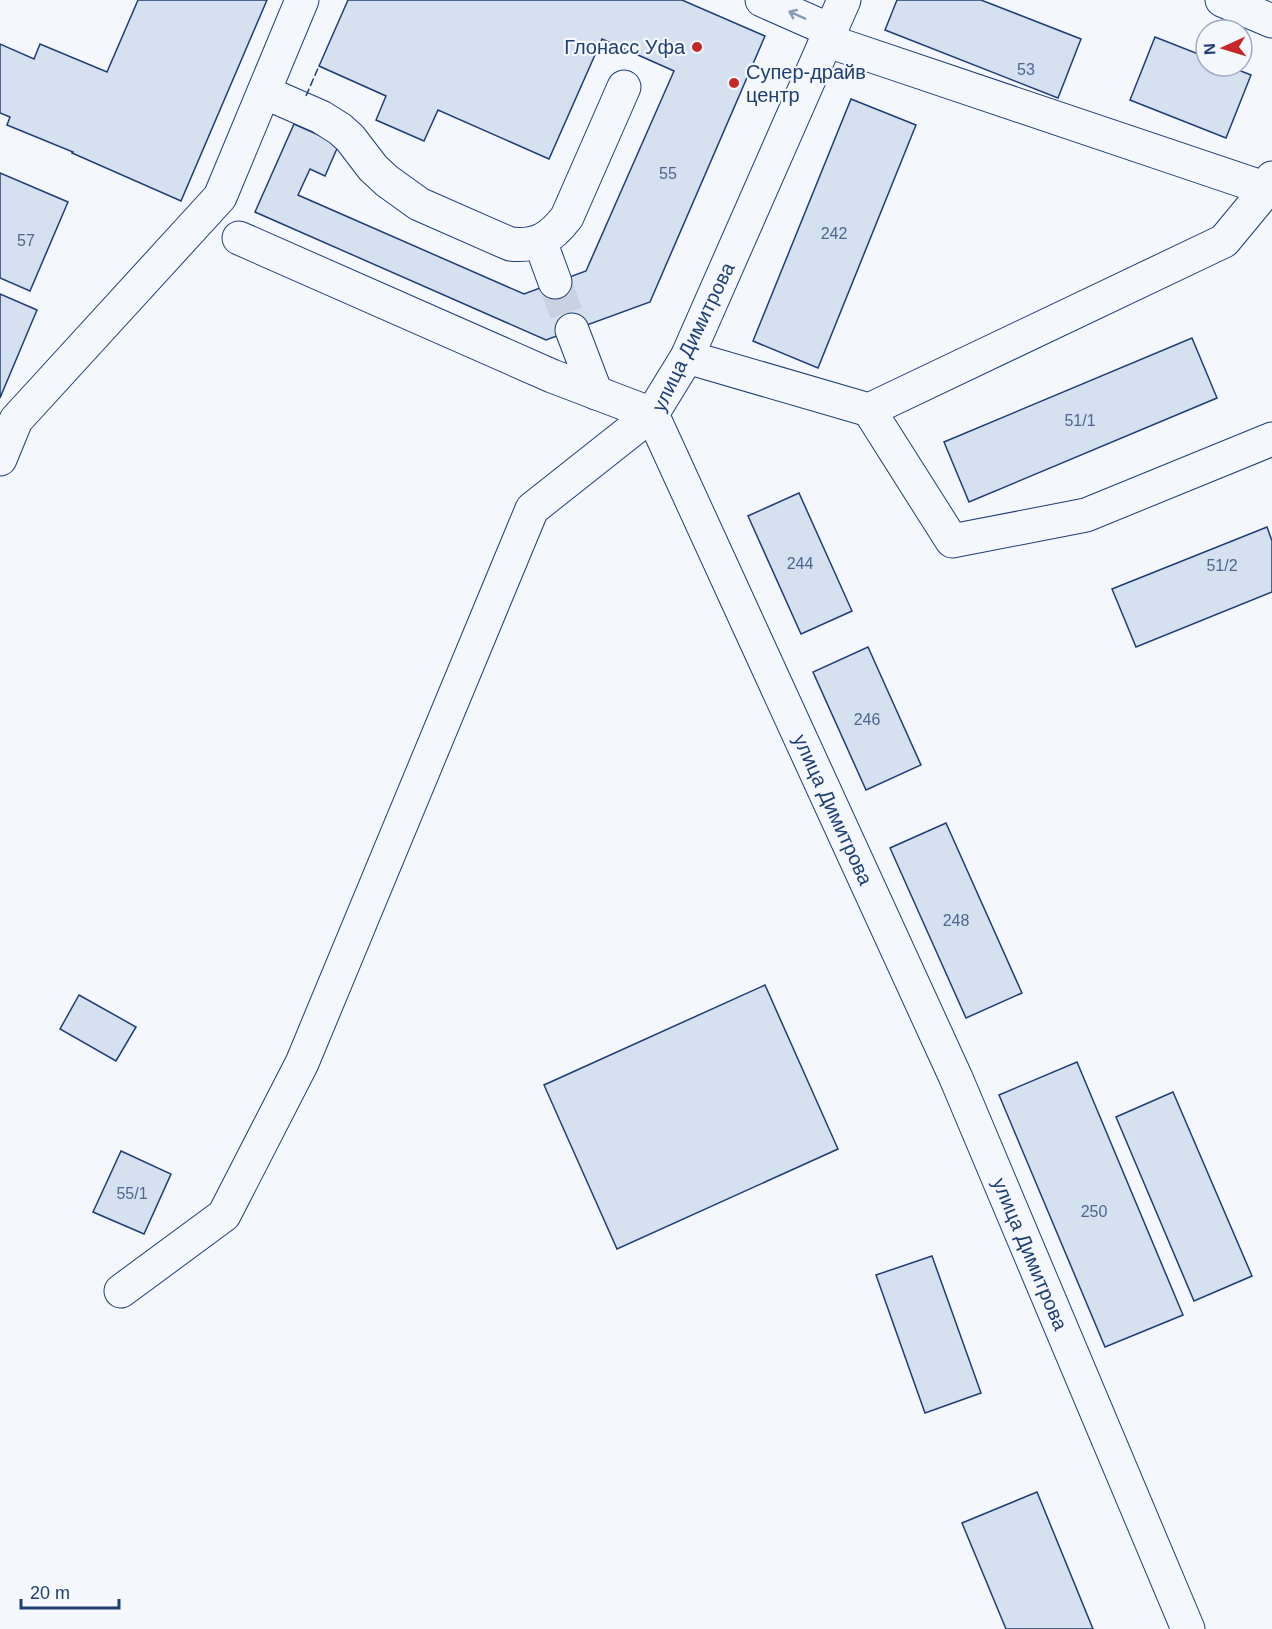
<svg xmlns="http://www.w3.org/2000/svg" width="1272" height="1629" font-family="Helvetica,sans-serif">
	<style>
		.building { fill: #d5e0f0; stroke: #1d3f73; stroke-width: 1.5 }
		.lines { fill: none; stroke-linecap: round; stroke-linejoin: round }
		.minor-tunnel { stroke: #c9d2e0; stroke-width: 33; stroke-dasharray: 33 16; stroke-linecap: butt }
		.minor-casing { stroke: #1d3f73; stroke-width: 35 }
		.major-casing { stroke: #1d3f73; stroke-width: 35 }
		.minor { stroke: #f4f7fb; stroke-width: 33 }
		.major { stroke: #f4f7fb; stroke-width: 33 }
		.fence { stroke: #1d3f73; stroke-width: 1.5; stroke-dasharray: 8 3; stroke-linecap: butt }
		.oneway { stroke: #889bb7 }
		.poi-dot { fill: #c62828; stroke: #f4f7fb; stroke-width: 2 }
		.labels { text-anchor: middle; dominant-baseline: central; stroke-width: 4.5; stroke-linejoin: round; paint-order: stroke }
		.number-label { font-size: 16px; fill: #4b6792 }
		.poi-label { font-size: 20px; fill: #1d3f73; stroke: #f4f7fb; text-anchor: end }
		.street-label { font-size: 20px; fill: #1d3f73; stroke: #f4f7fb }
	</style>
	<rect width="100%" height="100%" fill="#f4f7fb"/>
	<g class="building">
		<path d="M 138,0 L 267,0 L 181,201 L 72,153 L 73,152 L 7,125 L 10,117 L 0,113 L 0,44 L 34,59 L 40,44 L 107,72 Z"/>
		<path d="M 348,0 L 682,0 L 765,36 L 650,302 L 546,340 L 255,212 L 294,124 L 339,144 L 325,176 L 310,169 L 298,195 L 524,294 L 586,271 L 674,71 L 602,39 L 549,159 L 438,110 L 424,141 L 376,120 L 386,96 L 319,66 Z"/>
		<path d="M 897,0 L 981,0 L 1081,39 L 1058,98 L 885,30 Z"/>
		<path d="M 1155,37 L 1206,57 L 1206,66 L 1228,66 L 1251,75 L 1226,138 L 1130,100 Z"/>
		<path d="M 851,99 L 916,125 L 818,368 L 753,341 Z"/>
		<path d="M 0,173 L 68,202 L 30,291 L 0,278 Z"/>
		<path d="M 0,294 L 37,310 L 0,398 Z"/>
		<path d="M 1192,338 L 1217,398 L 969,502 L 944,442 Z"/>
		<path d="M 799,493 L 852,611 L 801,634 L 748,516 Z"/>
		<path d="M 1267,527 L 1272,541 L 1272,592 L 1136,647 L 1112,589 Z"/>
		<path d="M 868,647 L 921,765 L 866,790 L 813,672 Z"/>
		<path d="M 946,823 L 1022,993 L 966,1018 L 890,848 Z"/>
		<path d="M 765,985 L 838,1149 L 617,1249 L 544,1085 Z"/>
		<path d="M 79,995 L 136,1027 L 116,1061 L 60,1029 Z"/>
		<path d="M 1077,1062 L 1183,1315 L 1105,1347 L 999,1095 Z"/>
		<path d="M 1173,1092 L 1252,1276 L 1194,1301 L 1116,1117 Z"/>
		<path d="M 121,1151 L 171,1174 L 144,1234 L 93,1212 Z"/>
		<path d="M 932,1256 L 981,1393 L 925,1413 L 876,1275 Z"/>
		<path d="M 1037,1492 L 1093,1629 L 1006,1629 L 962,1523 Z"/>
	</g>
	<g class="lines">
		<path class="minor-tunnel" d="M 555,282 L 572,330"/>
		<defs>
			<g id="minor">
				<path d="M 762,0 L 832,31"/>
				<path id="s1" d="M 844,0 L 687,357 L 652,414 L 956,1078 L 1188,1629"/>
				<path d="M 828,41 L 1267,189 L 1272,178"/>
				<path d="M 264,92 L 321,117 L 340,129 L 350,138 L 373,168 L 387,181 L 419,204 L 510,244 C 537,247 551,238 567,217 L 624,87"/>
				<path d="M 239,238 L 552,376 L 652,414"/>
				<path d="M 540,241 L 555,282"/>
				<path d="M 572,330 L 596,393"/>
				<path d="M 687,357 L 869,410 L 1224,241 L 1267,189 L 1272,191"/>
				<path d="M 869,410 L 952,541 L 1086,515 L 1272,439"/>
				<path d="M 0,459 L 16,420 L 220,197 L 302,0"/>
				<path d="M 121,1291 L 224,1215 L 302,1063 L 532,509 L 652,414"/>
			</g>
			<path id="major" d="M 1222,0 L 1272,21"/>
		</defs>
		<use href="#minor" class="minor-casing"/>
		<use href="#major" class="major-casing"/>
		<use href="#minor" class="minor"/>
		<use href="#major" class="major"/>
		<path class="fence" d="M 306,96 L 319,66"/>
	</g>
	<defs><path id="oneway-shaft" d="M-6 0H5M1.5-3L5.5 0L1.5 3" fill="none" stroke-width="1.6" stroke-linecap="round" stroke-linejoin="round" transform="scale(1.5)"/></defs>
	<use class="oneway" href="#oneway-shaft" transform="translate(797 15) rotate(-156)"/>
	<g class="poi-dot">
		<circle cx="697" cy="47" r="6"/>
		<circle cx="734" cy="83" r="6"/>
	</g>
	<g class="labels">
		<g class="number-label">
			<text x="1026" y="69">53</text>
			<text x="668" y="173">55</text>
			<text x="834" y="233">242</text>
			<text x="26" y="240">57</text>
			<text x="1080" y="420">51/1</text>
			<text x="800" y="563">244</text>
			<text x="1222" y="565">51/2</text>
			<text x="867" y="719">246</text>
			<text x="956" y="920">248</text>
			<text x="132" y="1193">55/1</text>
			<text x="1094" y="1211">250</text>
		</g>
		<g class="poi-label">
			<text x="685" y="47">Глонасс Уфа</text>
			<text x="746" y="72" text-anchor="start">Супер-драйв<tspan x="746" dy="23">центр</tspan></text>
		</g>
		<g class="street-label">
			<text transform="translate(693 337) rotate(-64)">улица Димитрова</text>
			<text stroke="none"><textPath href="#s1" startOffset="892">улица Димитрова</textPath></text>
			<text stroke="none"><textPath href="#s1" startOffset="1378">улица Димитрова</textPath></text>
		</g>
	</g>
	<g transform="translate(1224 48) rotate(266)"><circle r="28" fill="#f4f7fb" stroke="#9eadc5" stroke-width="1.5"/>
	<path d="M0-4.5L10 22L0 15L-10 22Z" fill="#c62828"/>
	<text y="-9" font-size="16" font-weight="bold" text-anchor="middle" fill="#1d3f73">N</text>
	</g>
	<path d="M21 1599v9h98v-9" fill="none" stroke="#1d3f73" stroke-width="3"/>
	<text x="30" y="1599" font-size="18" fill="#1d3f73" stroke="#f4f7fb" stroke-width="4.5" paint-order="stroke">20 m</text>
</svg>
